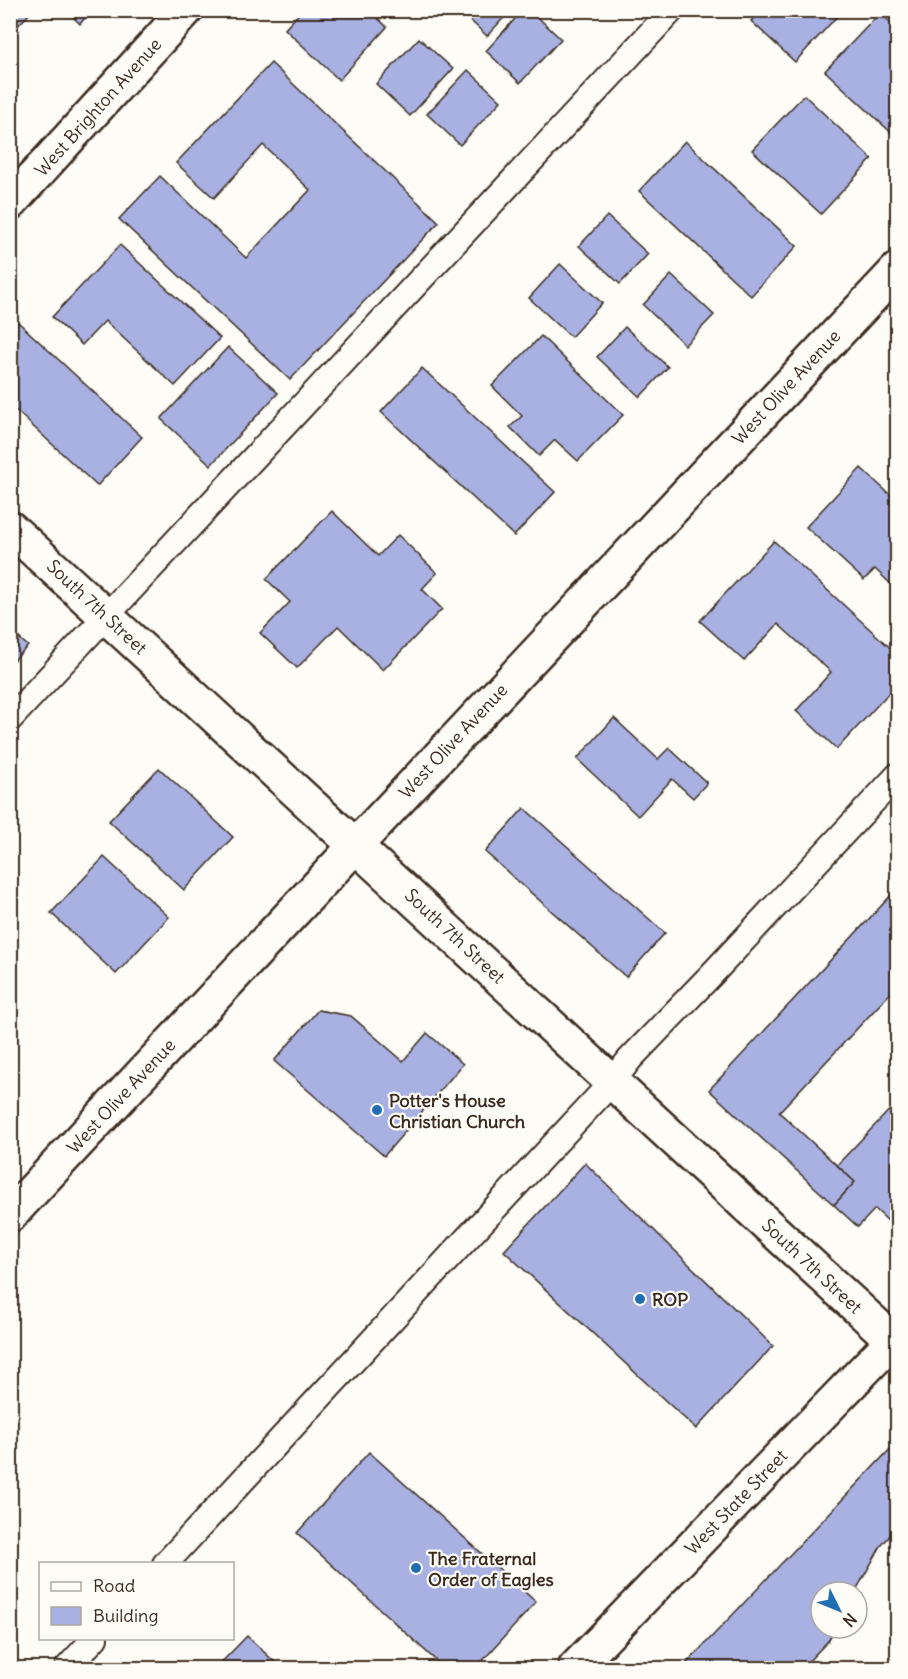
<svg xmlns="http://www.w3.org/2000/svg" width="908" height="1679" font-family="Delius,sans-serif">
	<style>
		.building { fill: #a8b1e2; stroke: #3b2a1e; stroke-width: 1.5 }
		.lines { fill: none; stroke-linecap: round; stroke-linejoin: round }
		.service-casing { stroke: #3b2a1e; stroke-width: 28 }
		.minor-casing { stroke: #3b2a1e; stroke-width: 38 }
		.tertiary-casing { stroke: #3b2a1e; stroke-width: 38 }
		.service { stroke: #fdfcf7; stroke-width: 24 }
		.minor { stroke: #fdfcf7; stroke-width: 33 }
		.tertiary { stroke: #fdfcf7; stroke-width: 33 }
		.poi-dot { fill: #1f6fb2; stroke: #fdfcf7; stroke-width: 2 }
		.labels { text-anchor: middle; dominant-baseline: central; stroke-width: 4.5; stroke-linejoin: round; paint-order: stroke }
		.street-label { font-size: 18px; fill: #3b2a1e; stroke: #fdfcf7 }
		.poi-label { font-size: 18px; font-weight: bold; fill: #3b2a1e; stroke: #fdfcf7; text-anchor: start }
	</style>
	<rect width="100%" height="100%" fill="#fdfcf7"/>
	<filter id="ink" filterUnits="userSpaceOnUse"><feTurbulence type="fractalNoise" baseFrequency=".0167" numOctaves="2"/><feDisplacementMap in="SourceGraphic" scale="12" xChannelSelector="R" yChannelSelector="G"/><feConvolveMatrix kernelMatrix="1 2 1 2 8 2 1 2 1" color-interpolation-filters="sRGB"/></filter>
	<g filter="url(#ink)">
		<g class="building">
			<path d="M 10,10 L 33,10 L 10,34 Z"/>
			<path d="M 66,10 L 92,10 L 80,24 Z"/>
			<path d="M 302,10 L 369,10 L 387,27 L 339,80 L 285,29 Z"/>
			<path d="M 459,10 L 511,10 L 487,36 Z"/>
			<path d="M 523,10 L 530,10 L 561,39 L 520,83 L 486,51 Z"/>
			<path d="M 761,10 L 843,10 L 795,62 L 751,21 Z"/>
			<path d="M 880,13 L 898,29 L 897,138 L 825,71 Z"/>
			<path d="M 419,38 L 453,69 L 410,116 L 376,84 Z"/>
			<path d="M 271,63 L 439,222 L 290,380 L 119,219 L 160,176 L 246,258 L 310,190 L 263,145 L 214,198 L 176,163 Z"/>
			<path d="M 468,70 L 501,101 L 460,145 L 427,114 Z"/>
			<path d="M 804,95 L 872,159 L 821,214 L 752,150 Z"/>
			<path d="M 685,141 L 797,246 L 751,296 L 639,191 Z"/>
			<path d="M 607,216 L 648,254 L 620,284 L 579,246 Z"/>
			<path d="M 120,245 L 220,338 L 175,386 L 105,321 L 82,345 L 52,317 Z"/>
			<path d="M 560,264 L 602,303 L 571,337 L 529,298 Z"/>
			<path d="M 671,275 L 714,315 L 685,345 L 643,305 Z"/>
			<path d="M 18,322 L 142,437 L 97,486 L 10,405 L 10,331 Z"/>
			<path d="M 625,327 L 668,367 L 640,397 L 597,357 Z"/>
			<path d="M 541,336 L 623,415 L 578,461 L 555,440 L 539,456 L 510,427 L 522,416 L 492,386 Z"/>
			<path d="M 228,347 L 278,393 L 211,465 L 161,419 Z"/>
			<path d="M 422,368 L 555,492 L 514,536 L 381,412 Z"/>
			<path d="M 861,468 L 898,502 L 898,585 L 895,588 L 875,569 L 864,580 L 806,527 Z"/>
			<path d="M 332,511 L 378,556 L 398,535 L 437,573 L 422,589 L 442,609 L 383,670 L 338,626 L 297,668 L 260,633 L 290,602 L 266,579 Z"/>
			<path d="M 774,541 L 898,655 L 898,683 L 837,749 L 796,711 L 831,672 L 778,624 L 744,661 L 700,621 Z"/>
			<path d="M 10,630 L 28,646 L 10,664 Z"/>
			<path d="M 614,718 L 658,759 L 669,748 L 707,783 L 693,798 L 672,779 L 638,816 L 577,759 Z"/>
			<path d="M 159,768 L 233,837 L 184,890 L 109,821 Z"/>
			<path d="M 524,808 L 665,933 L 626,977 L 485,852 Z"/>
			<path d="M 104,857 L 169,917 L 116,974 L 51,913 Z"/>
			<path d="M 898,888 L 898,985 L 779,1112 L 855,1182 L 834,1205 L 709,1090 Z"/>
			<path d="M 318,1010 L 351,1016 L 403,1061 L 427,1033 L 463,1064 L 384,1156 L 274,1061 Z"/>
			<path d="M 898,1101 L 898,1211 L 888,1221 L 875,1209 L 858,1227 L 834,1205 L 855,1182 L 837,1165 Z"/>
			<path d="M 585,1163 L 773,1346 L 696,1429 L 504,1251 Z"/>
			<path d="M 898,1441 L 898,1535 L 894,1531 L 881,1546 L 855,1592 L 821,1592 L 821,1628 L 835,1628 L 828,1641 L 802,1668 L 682,1668 Z"/>
			<path d="M 369,1452 L 536,1602 L 476,1668 L 444,1668 L 297,1533 Z"/>
			<path d="M 247,1636 L 281,1668 L 216,1668 Z"/>
		</g>
		<g class="lines">
			<defs>
				<g id="service">
					<path d="M 10,719 L 672,10"/>
					<path d="M 165,1564 L 612,1082 L 630,1059 L 711,975 L 898,775"/>
					<path d="M 67,1668 L 95,1638"/>
				</g>
				<g id="minor">
					<path d="M 10,203 L 186,10"/>
					<path d="M 10,528 L 898,1345"/>
					<path d="M 10,1215 L 356,845 L 898,269"/>
				</g>
				<path id="tertiary" d="M 575,1668 L 898,1335"/>
			</defs>
			<use href="#service" class="service-casing"/>
			<use href="#minor" class="minor-casing"/>
			<use href="#tertiary" class="tertiary-casing"/>
			<use href="#service" class="service"/>
			<use href="#minor" class="minor"/>
			<use href="#tertiary" class="tertiary"/>
		</g>
	</g>
	<g class="poi-dot">
		<circle cx="377" cy="1110" r="6"/>
		<circle cx="640" cy="1299" r="6"/>
		<circle cx="416" cy="1568" r="6"/>
	</g>
	<g class="labels">
		<g class="street-label">
			<text transform="translate(98 107) rotate(-48)">West Brighton Avenue</text>
			<text transform="translate(786 387) rotate(-47)">West Olive Avenue</text>
			<text transform="translate(97 607) rotate(43)">South 7th Street</text>
			<text transform="translate(453 741) rotate(-47)">West Olive Avenue</text>
			<text transform="translate(455 936) rotate(43)">South 7th Street</text>
			<text transform="translate(121 1096) rotate(-47)">West Olive Avenue</text>
			<text transform="translate(812 1266) rotate(43)">South 7th Street</text>
			<text transform="translate(736 1502) rotate(-46)">West State Street</text>
		</g>
		<g class="poi-label">
			<text x="389" y="1100">Potter's House<tspan x="389" dy="21">Christian Church</tspan></text>
			<text x="652" y="1299">ROP</text>
			<text x="428" y="1558">The Fraternal<tspan x="428" dy="21">Order of Eagles</tspan></text>
		</g>
	</g>
	<rect width="908" height="1679" fill="none" stroke="#fdfcf7" stroke-width="36"/>
	<rect x="18" y="18" width="872" height="1643" fill="none" stroke="#3b2a1e" stroke-width="2" filter="url(#ink)"/>
	<rect x="39" y="1562" width="195" height="78" fill="#fdfcf7" stroke="#afa8a0" stroke-width="1.5"/>
	<rect x="51" y="1582" width="30" height="9" fill="#fdfcf7" stroke="#afa8a0" stroke-width="1.5"/>
	<text x="93" y="1592" font-size="18" fill="#3b2a1e">Road</text>
	<rect x="51" y="1607" width="30" height="18" fill="#a8b1e2" stroke="#afa8a0" stroke-width="1.5"/>
	<text x="93" y="1622" font-size="18" fill="#3b2a1e">Building</text>
	<g transform="translate(839 1610) rotate(133)"><circle r="28" fill="#fdfcf7" stroke="#afa8a0" stroke-width="1.5"/>
	<path d="M0-4.5L10 22L0 15L-10 22Z" fill="#1f6fb2"/>
	<text y="-9" font-size="16" font-weight="bold" text-anchor="middle" fill="#3b2a1e">N</text>
	</g>
</svg>
